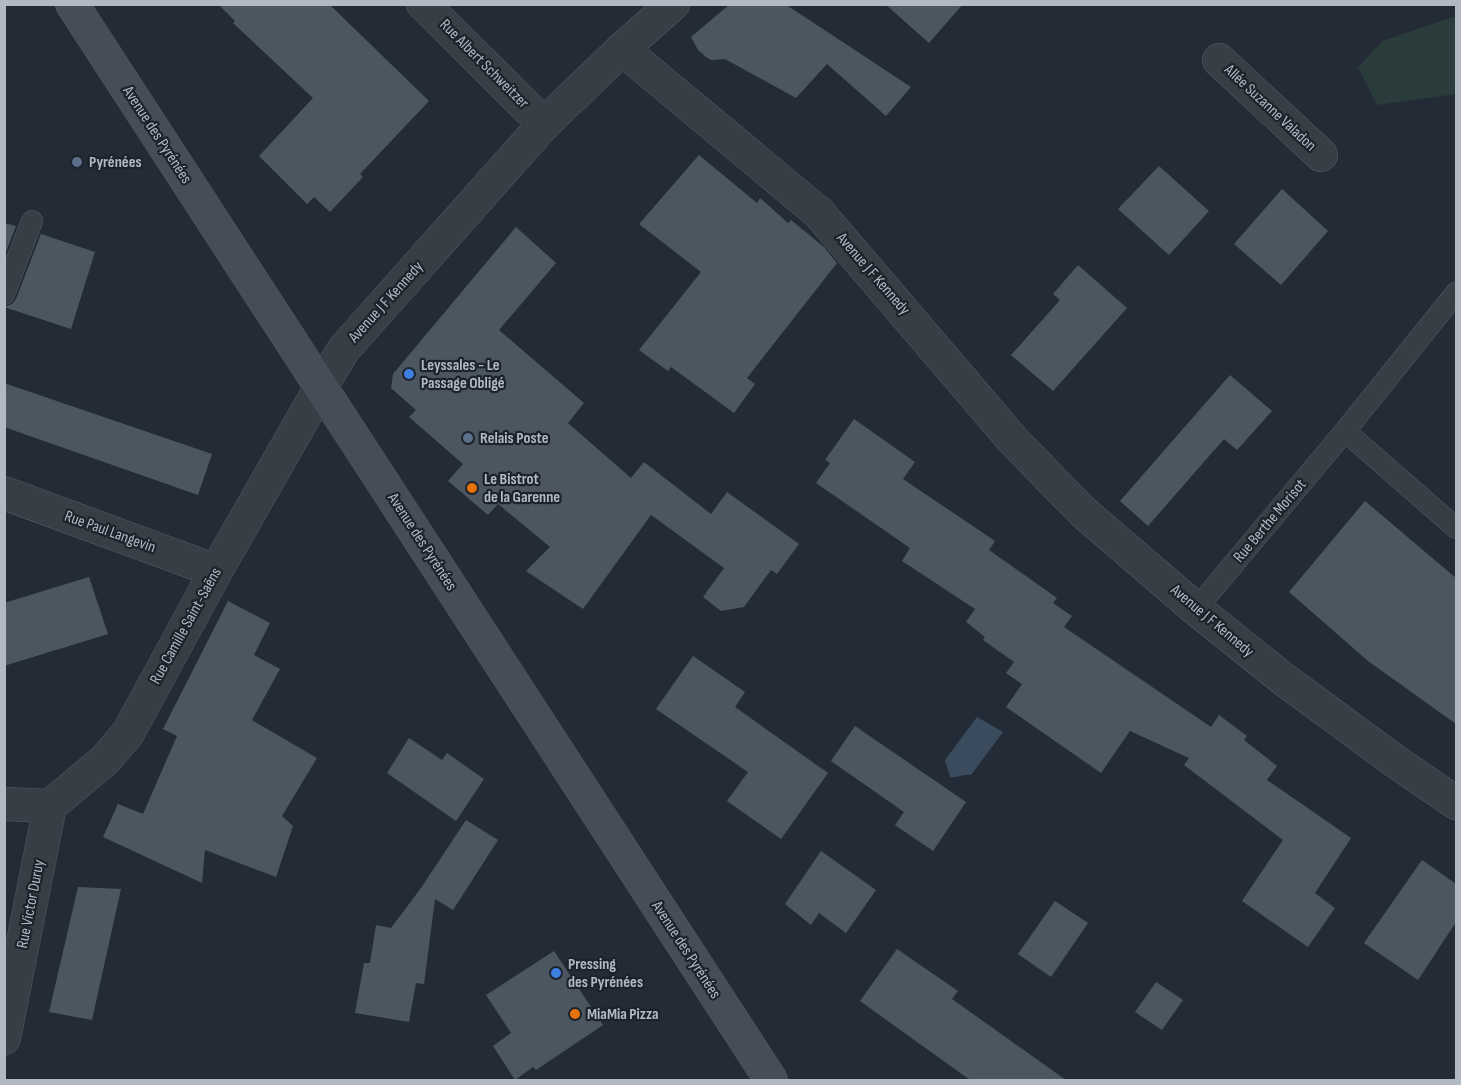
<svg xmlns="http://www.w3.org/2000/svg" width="1461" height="1085" font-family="'Sofia Sans Condensed',sans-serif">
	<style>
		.green { fill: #2b3c3c }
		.water { fill: #3a4b5d }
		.building { fill: #4c5661 }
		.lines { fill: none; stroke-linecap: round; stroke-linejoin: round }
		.service-casing { stroke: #545c64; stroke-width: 22 }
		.minor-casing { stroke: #545c64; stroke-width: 34 }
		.tertiary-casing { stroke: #545c64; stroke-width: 34 }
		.secondary-casing { stroke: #545c64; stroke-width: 34 }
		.service { stroke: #363e46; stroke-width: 21 }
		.minor { stroke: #363e46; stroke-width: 33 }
		.tertiary { stroke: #363e46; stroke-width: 33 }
		.secondary { stroke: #454d59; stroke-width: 33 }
		.service-dot { fill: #5c6f8a; stroke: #1c232b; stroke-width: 2 }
		.shop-dot { fill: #3f7fe0; stroke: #1c232b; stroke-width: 2 }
		.food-dot { fill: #e8710a; stroke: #1c232b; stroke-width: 2 }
		.labels { text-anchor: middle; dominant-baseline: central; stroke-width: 4.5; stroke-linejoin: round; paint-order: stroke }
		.street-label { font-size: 16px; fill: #b1b9c3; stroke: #1c232b }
		.poi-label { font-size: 16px; font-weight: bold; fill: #b1b9c3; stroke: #1c232b; text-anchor: start }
	</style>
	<rect width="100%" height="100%" fill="#232c36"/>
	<path class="green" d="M 1456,16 L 1456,94 L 1377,105 L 1358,67 L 1383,41 Z"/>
	<path class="water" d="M 977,717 L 1003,732 L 971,775 C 963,774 958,778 950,777 L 945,760 Z"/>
	<g class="building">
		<path d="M 218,4 L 329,4 L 429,101 L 360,174 L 363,177 L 330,212 L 314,197 L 307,204 L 259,156 L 313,98 L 233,23 L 235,21 Z"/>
		<path d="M 730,4 L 785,4 L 911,87 L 886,116 L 827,64 L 796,98 L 725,59 L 711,60 L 706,57 L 698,50 L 691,37 Z"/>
		<path d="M 885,4 L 963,4 L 929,43 Z"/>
		<path d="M 699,155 L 757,203 L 760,198 L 788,223 L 791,220 L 824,247 L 837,263 L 747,378 L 755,384 L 734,413 L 671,367 L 668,371 L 639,350 L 701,272 L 639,224 Z"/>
		<path d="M 1159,166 L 1209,211 L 1169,255 L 1118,209 Z"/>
		<path d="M 1282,189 L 1328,231 L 1281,285 L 1234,244 Z"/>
		<path d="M 4,223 L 16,226 L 4,257 Z"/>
		<path d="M 516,227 L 556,263 L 499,330 L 584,403 L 568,423 L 631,478 L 644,462 L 711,514 L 727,492 L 799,544 L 777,574 L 771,570 L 744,607 L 721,611 L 703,597 L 724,568 L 651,515 L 583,609 L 526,571 L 550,547 L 498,504 L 488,515 L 448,481 L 463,464 L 409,417 L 416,410 L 391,388 L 393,374 Z"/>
		<path d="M 41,234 L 95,252 L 71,329 L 4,307 L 12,304 L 16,299 Z"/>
		<path d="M 1078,265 L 1127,308 L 1053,391 L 1011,355 L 1060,300 L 1053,294 Z"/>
		<path d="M 1230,375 L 1272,411 L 1237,450 L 1224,439 L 1148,526 L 1120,501 Z"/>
		<path d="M 4,383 L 212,454 L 198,495 L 4,427 Z"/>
		<path d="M 854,419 L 915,462 L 903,479 L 995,541 L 989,550 L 1057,598 L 1053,603 L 1072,616 L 1064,627 L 1211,727 L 1219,715 L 1247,736 L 1244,740 L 1277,766 L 1267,780 L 1351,838 L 1315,893 L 1335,908 L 1308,947 L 1242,901 L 1283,840 L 1184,765 L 1189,758 L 1130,731 L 1101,773 L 1006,707 L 1022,684 L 1006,673 L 1014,662 L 983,640 L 985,637 L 966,622 L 975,609 L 902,561 L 910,548 L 816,483 L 830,463 L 825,460 Z"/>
		<path d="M 1365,501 L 1456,578 L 1456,724 L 1368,661 L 1289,592 Z"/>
		<path d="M 89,577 L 108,634 L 4,666 L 4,603 Z"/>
		<path d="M 228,601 L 270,623 L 254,655 L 280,669 L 252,720 L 317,758 L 282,816 L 293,826 L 276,877 L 205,850 L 202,883 L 103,837 L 118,804 L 143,814 L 177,736 L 163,729 Z"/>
		<path d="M 693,656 L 745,692 L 735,707 L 828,773 L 781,839 L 727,801 L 748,772 L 656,709 Z"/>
		<path d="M 855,726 L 966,802 L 933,851 L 895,825 L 904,812 L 831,761 Z"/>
		<path d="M 409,738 L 442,760 L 447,753 L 484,779 L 456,821 L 387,773 Z"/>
		<path d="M 466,820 L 498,840 L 453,910 L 435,899 L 424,984 L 416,983 L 409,1022 L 355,1013 L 364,963 L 370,963 L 376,925 L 391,928 L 421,888 Z"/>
		<path d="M 821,851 L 876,890 L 846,933 L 819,913 L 811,925 L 785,904 Z"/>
		<path d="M 1422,860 L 1456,884 L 1456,922 L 1418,980 L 1364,943 Z"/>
		<path d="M 78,887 L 121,889 L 92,1020 L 49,1012 Z"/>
		<path d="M 1055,901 L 1088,923 L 1051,977 L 1018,954 Z"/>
		<path d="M 897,949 L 958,991 L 952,999 L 1066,1080 L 970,1080 L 860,1001 Z"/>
		<path d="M 554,951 L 603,1025 L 536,1070 L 533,1067 L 515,1080 L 493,1046 L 511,1033 L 486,995 Z"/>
		<path d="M 1156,982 L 1183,1000 L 1162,1030 L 1135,1012 Z"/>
	</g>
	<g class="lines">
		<defs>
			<g id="service">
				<path d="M 4,294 L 32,221"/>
				<path d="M 1345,431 L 1456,528"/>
				<path d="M 1196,609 L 1345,431 L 1456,293"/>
			</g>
			<g id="minor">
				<path d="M 423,4 L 544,124"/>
				<path d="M 622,49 L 819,213 L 1012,439 L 1082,511 L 1196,609 L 1282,678 L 1392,759 L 1456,803"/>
				<path d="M 1219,60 L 1321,155"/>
				<path d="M 4,493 L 216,571"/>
				<path d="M 4,804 L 50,806 L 105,760 L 128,733 L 216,571 L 321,387"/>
				<path d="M 4,1038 L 50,806"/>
			</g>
			<path id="tertiary" d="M 321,387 L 344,349 L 544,124 L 622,49 L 673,4"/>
			<path id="secondary" d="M 72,4 L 771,1080"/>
		</defs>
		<use href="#service" class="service-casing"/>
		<use href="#minor" class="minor-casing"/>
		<use href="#tertiary" class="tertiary-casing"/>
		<use href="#secondary" class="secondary-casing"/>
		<use href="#service" class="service"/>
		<use href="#minor" class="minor"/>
		<use href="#tertiary" class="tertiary"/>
		<use href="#secondary" class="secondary"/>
	</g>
	<g class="service-dot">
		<circle cx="77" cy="162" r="6"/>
		<circle cx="468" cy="438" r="6"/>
	</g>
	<g class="shop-dot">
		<circle cx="409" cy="374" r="6"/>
		<circle cx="556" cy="973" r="6"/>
	</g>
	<g class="food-dot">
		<circle cx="472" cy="488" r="6"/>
		<circle cx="575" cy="1014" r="6"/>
	</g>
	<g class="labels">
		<g class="street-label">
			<text transform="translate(484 64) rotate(45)">Rue Albert Schweitzer</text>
			<text transform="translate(1270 108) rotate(43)">Allée Suzanne Valadon</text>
			<text transform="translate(157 135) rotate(57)">Avenue des Pyrénées</text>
			<text transform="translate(873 274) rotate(49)">Avenue J F Kennedy</text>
			<text transform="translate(386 302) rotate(-48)">Avenue J F Kennedy</text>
			<text transform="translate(1270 521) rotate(-50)">Rue Berthe Morisot</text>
			<text transform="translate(110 532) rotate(20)">Rue Paul Langevin</text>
			<text transform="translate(422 542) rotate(57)">Avenue des Pyrénées</text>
			<text transform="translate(1212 621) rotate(40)">Avenue J F Kennedy</text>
			<text transform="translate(186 626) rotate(-61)">Rue Camille Saint-Saëns</text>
			<text transform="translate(31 904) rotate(-79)">Rue Victor Duruy</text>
			<text transform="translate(686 950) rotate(57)">Avenue des Pyrénées</text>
		</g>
		<g class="poi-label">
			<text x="89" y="162">Pyrénées</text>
			<text x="421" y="365">Leyssales - Le<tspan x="421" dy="18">Passage Obligé</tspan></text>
			<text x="480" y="438">Relais Poste</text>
			<text x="484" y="479">Le Bistrot<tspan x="484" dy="18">de la Garenne</tspan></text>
			<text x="568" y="964">Pressing<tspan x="568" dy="18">des Pyrénées</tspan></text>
			<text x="587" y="1014">MiaMia Pizza</text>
		</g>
	</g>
	<rect width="1461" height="1085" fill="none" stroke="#b1b9c3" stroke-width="12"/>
</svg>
